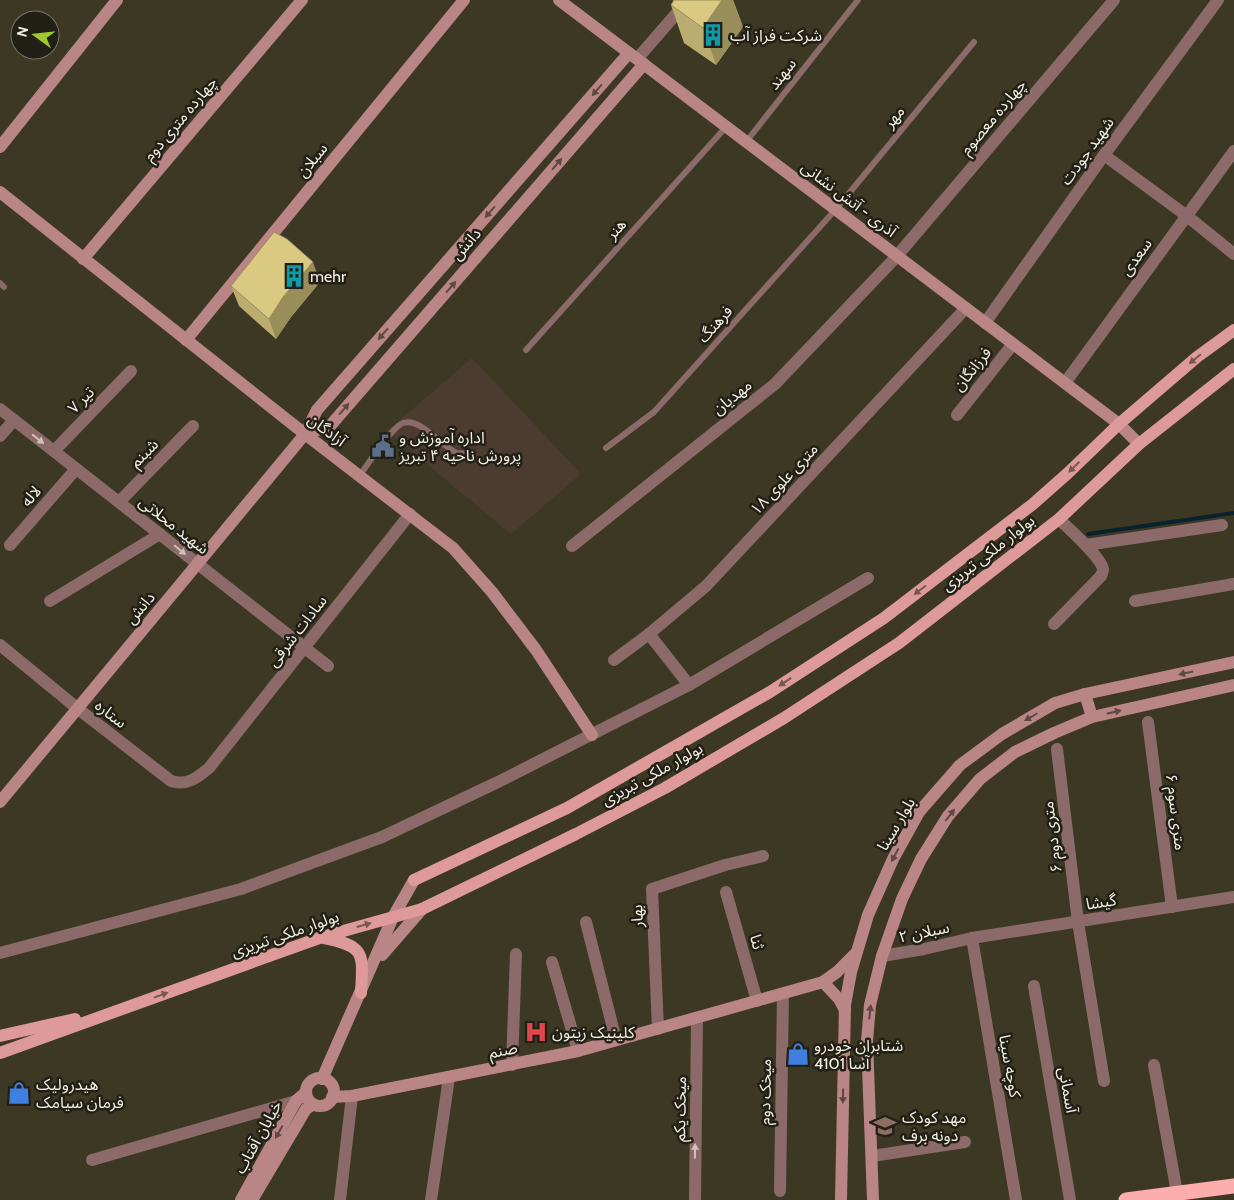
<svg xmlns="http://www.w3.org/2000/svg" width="1234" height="1200" font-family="Cabin,'Noto Sans Arabic',sans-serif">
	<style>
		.education { fill: #4b3c2f }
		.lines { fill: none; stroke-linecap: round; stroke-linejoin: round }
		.stream { stroke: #09232e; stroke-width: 4 }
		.lane { stroke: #8b6a69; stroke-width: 6 }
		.street { stroke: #8b6a69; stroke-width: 12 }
		.secondary { stroke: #b98585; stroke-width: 12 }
		.primary { stroke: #dd9a99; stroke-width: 12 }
		.highway { stroke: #fdadac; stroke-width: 15 }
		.wall { fill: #bbad6f }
		.shaded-wall { fill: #998d5a }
		.building { fill: #dac981; stroke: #998d5a }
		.oneway { fill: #5e4842 }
		.oneway2 { fill: #765651 }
		.oneway3 { fill: #cfc1b8 }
		.labels { text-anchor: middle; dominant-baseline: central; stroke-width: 5; stroke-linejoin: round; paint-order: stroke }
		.poi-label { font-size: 16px; fill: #f3f0e3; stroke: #211f16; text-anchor: start }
		.street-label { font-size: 16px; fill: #f3f0e3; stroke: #211f16 }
	</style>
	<rect width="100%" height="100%" fill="#3d3823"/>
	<path class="education" d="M 472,358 L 581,474 L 511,534 L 387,431 Z"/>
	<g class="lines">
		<path class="stream" d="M 1088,534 L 1234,513"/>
		<g class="lane">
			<path d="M 746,142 L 858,0"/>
			<path d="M 0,283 L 4,287"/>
			<path d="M 526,350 L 726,127"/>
			<path d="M 606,448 L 654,412 L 836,209 L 974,42"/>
			<path d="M 360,475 C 369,463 389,431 401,424 C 419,414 442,448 457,453 C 461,454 465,453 469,453"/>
		</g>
		<g class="street">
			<path d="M 637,59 L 688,0"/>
			<path d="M 1104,155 L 1187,216 L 1234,254"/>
			<path d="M 985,323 L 1104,155 L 1218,0"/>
			<path d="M 1065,383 L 1234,151"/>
			<path d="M 0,409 L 328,666"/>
			<path d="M 957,415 L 1013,344"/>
			<path d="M 0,436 L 14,420"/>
			<path d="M 54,451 L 131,371"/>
			<path d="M 119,502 L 193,426"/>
			<path d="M 10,545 L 76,469"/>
			<path d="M 1086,545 L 1222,525"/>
			<path d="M 572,546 L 775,384 L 897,256 L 1114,0"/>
			<path d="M 50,601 L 160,534"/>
			<path d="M 1135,601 L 1234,584"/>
			<path d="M 1054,624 L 1101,576 C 1102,573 1103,572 1103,569 C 1101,557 1068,528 1059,519"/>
			<path d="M 649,634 L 689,685"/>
			<path d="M 0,645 L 77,708 L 171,781 C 187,786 197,778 209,768 L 410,514"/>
			<path d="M 614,660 L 649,634 L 706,586 L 966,308"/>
			<path d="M 1148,722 L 1172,907"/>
			<path d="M 1057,749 L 1078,922 L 1104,1081"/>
			<path d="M 726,892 L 757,1001"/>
			<path d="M 586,922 L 616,1040"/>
			<path d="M 972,938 L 1016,1200"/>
			<path d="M 0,953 L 241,889 L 382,837 L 498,782 L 689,685 L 868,578"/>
			<path d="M 882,956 L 924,949 L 972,938 L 1234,897"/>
			<path d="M 552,962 L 578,1051"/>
			<path d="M 1034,986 L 1070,1200"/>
			<path d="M 658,1029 L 652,889 L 725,865 L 763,856"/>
			<path d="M 512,1065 L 516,954"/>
			<path d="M 1154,1065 L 1177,1193"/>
			<path d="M 872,1156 L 965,1142"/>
			<path d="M 92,1160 L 296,1101"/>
			<path d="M 780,1191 L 783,994"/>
			<path d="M 340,1200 L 352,1096"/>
			<path d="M 431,1200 L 449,1078"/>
			<path d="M 695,1200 L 697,1018"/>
		</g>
		<g class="secondary">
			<path d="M 559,0 L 1119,424 L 1139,444"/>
			<path d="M 0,147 L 117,0"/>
			<path d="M 0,192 L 305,434 L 453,548 L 492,592 L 536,650 L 592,735"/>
			<path d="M 83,259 L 302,0"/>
			<path d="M 186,340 L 464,0"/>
			<path d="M 305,434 L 330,426 L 644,64"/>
			<path d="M 1085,694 L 1092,717"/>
			<path d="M 0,802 L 305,434 L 317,410 L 629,53"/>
			<path d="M 382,955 L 422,909"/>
			<path d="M 823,982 L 839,999 L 845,1010"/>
			<circle cx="320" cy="1092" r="14"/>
			<path d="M 322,1079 L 393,917 L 414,880"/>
			<path d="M 332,1097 L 352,1096 L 578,1051 L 823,982 L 837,972 L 855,954"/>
			<path d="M 241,1200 L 296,1101 L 306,1092"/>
			<path d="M 252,1200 L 306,1109 L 313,1104"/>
			<path d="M 841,1200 L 845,1005 L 851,972 L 868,915 L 893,859 L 919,812 L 960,765 L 1002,734 L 1055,703 L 1085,694 L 1234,662"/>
			<path d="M 873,1200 L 867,1041 L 870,1005 L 882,956 L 902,899 L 921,859 L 948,816 L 980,779 L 1015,752 L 1054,733 L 1092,717 L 1234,685"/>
		</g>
		<g class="primary">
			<path d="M 414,880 L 567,808 L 770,692 L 884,618 L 1033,504 L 1068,473 L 1119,424 L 1197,357 L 1234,330"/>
			<path d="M 324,938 C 366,946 363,954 361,993"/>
			<path d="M 0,1036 L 75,1019"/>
			<path d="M 0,1053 L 322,937 L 422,909 L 576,834 L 665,788 L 784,718 L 899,643 L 1059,519 L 1139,444 L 1234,369"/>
		</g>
		<path class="highway" d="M 1126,1200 L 1234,1186"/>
	</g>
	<g class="wall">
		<path d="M 674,0 L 733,0 L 743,27 L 716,65 L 684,43 L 671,5 Z"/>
		<path d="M 320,282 L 291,317 L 276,339 L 239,306 L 231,286 Z"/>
	</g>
	<g class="shaded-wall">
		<path d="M 722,0 L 733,0 L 743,27 L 716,65 L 703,28 Z"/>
		<path d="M 313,262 L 320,282 L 291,317 L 276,339 L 269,319 L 283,297 Z"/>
	</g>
	<g class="building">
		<path d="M 674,0 L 722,0 L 703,28 L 671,5 Z"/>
		<path d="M 274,232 L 287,239 L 313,262 L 283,297 L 269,319 L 231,286 Z"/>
	</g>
	<defs><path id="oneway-solid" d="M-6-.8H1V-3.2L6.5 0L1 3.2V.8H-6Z" transform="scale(1.25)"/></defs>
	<g class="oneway">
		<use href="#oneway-solid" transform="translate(597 90) rotate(131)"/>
		<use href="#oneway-solid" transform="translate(557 164) rotate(-49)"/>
		<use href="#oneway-solid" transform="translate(490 212) rotate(131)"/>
		<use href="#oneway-solid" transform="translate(451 287) rotate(-49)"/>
		<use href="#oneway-solid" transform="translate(383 334) rotate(131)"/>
		<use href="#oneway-solid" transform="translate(344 409) rotate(-49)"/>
		<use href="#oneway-solid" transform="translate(1186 673) rotate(168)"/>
		<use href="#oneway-solid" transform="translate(1114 712) rotate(-13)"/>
		<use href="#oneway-solid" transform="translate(1031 717) rotate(150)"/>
		<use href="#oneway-solid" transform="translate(950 815) rotate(-52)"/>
		<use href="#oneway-solid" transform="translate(895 855) rotate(118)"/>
		<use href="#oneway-solid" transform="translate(870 1012) rotate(-84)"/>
		<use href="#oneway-solid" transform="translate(843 1096) rotate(91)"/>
		<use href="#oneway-solid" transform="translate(279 1132) rotate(119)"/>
	</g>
	<g class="oneway2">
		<use href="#oneway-solid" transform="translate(1195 359) rotate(141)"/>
		<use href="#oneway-solid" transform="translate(1074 467) rotate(136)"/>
		<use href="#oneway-solid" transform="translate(920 590) rotate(143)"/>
		<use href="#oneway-solid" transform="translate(785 682) rotate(147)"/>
		<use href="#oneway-solid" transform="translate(364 925) rotate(-16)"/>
		<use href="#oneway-solid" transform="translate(161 995) rotate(-20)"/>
	</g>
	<g class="oneway3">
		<use href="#oneway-solid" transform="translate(38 439) rotate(38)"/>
		<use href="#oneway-solid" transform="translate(180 550) rotate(39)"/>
		<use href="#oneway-solid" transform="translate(695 1151) rotate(-89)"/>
	</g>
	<defs>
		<symbol id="building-bare" viewBox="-9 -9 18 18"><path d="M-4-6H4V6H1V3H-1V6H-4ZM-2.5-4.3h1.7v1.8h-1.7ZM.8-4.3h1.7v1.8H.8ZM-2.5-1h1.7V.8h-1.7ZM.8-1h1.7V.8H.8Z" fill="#0f9aa8" stroke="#211f16" stroke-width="2.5" paint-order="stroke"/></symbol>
		<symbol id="civic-bare" viewBox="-9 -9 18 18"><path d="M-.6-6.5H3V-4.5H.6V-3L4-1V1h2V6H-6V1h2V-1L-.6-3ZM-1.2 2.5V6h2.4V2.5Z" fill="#5c6f8a" stroke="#211f16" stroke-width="2.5" paint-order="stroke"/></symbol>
		<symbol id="hospital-bare" viewBox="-9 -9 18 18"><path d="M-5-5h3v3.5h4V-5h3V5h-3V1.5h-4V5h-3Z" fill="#e0444e" stroke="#211f16" stroke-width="2.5" paint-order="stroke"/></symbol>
		<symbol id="shop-bare" viewBox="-9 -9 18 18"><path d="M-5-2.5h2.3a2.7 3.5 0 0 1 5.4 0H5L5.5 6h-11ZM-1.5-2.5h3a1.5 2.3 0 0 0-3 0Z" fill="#3f7fe0" stroke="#211f16" stroke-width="2.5" paint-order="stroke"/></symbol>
		<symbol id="school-bare" viewBox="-9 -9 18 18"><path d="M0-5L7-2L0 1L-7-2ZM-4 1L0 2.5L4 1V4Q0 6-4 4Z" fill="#8d6e63" stroke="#211f16" stroke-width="2.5" paint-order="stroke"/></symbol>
	</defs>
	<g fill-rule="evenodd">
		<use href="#building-bare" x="697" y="19" width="32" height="32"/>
		<use href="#building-bare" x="278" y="260" width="32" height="32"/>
		<use href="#civic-bare" x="367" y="430" width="32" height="32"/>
		<use href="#hospital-bare" x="520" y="1016" width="32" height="32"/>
		<use href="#shop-bare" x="782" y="1038" width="32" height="32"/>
		<use href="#shop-bare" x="3" y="1077" width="32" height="32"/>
		<use href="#school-bare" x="869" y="1110" width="32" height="32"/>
	</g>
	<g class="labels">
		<g class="poi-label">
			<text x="730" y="35">شرکت فراز آب</text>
			<text x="310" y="276">mehr</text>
			<text x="399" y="437">اداره آموزش و<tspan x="399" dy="18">پرورش ناحیه ۴ تبریز</tspan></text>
			<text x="552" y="1032">کلینیک زیتون</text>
			<text x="814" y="1045">شتابران خودرو<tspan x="814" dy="18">4101 آسا</tspan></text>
			<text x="36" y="1084">هیدرولیک<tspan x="36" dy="18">فرمان سیامک</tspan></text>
			<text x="902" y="1117">مهد کودک<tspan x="902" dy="18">دونه برف</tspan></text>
		</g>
		<g class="street-label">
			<text transform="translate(782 74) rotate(-52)">سهند</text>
			<text transform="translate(894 117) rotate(-51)">مهر</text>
			<text transform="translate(993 117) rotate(-50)">چهارده معصوم</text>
			<text transform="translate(180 119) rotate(-50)">چهارده متری دوم</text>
			<text transform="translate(1087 151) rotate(-54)">شهید جودت</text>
			<text transform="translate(312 160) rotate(-51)">سبلان</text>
			<text transform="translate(849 199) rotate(37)">آذرى - آتش نشانى</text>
			<text transform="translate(616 229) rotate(-48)">هنر</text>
			<text transform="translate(466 244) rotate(-49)">دانش</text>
			<text transform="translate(1136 257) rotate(-54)">سعدی</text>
			<text transform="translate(715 324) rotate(-48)">فرهنگ</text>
			<text transform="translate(972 369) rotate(-51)">فرزانگان</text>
			<text transform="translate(732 397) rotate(-39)">مهدیان</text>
			<text transform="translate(81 400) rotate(-46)">۷ تیر</text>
			<text transform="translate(327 430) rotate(37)">آزادگان</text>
			<text transform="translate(144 453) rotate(-45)">شبنم</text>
			<text transform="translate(784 479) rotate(-47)">۱۸ متری علوی</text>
			<text transform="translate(31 496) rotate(-49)">لاله</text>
			<text transform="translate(174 525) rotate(38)">شهید محلاتی</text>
			<text transform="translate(988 553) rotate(-38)">بولوار ملکی تبریزی</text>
			<text transform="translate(140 608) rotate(-50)">دانش</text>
			<text transform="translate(297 631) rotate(-52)">سادات شرقی</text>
			<text transform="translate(111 714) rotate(38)">ستاره</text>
			<text transform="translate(652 774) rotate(-29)">بولوار ملکی تبریزی</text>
			<text transform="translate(1176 812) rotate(83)">۶ متری سوم</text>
			<text transform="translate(896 824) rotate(-59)">بلوار سینا</text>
			<text transform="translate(1052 837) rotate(-97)">۶ متری دوم</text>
			<text transform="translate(1101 902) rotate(-9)">گیشا</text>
			<text transform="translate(637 916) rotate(-92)">بهار</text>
			<text transform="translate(924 932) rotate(-12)">سبلان ۲</text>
			<text transform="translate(285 934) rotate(-19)">بولوار ملکی تبریزی</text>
			<text transform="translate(757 942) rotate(74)">ثنا</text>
			<text transform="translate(503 1050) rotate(-12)">صنم</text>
			<text transform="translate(1010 1066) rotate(80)">کوچه سینا</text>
			<text transform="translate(1068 1090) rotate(80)">آسمانی</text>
			<text transform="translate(765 1092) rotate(-89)">میخک دوم</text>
			<text transform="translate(680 1109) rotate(-89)">میخک یکم</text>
			<text transform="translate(258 1137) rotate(-61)">خیابان آفتاب</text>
		</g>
	</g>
	<g transform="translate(35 35) rotate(285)"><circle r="24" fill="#211f16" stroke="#757368"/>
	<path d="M0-4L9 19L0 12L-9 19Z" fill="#a0c92b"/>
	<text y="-8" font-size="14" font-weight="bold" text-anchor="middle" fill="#f3f0e3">N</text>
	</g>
</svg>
